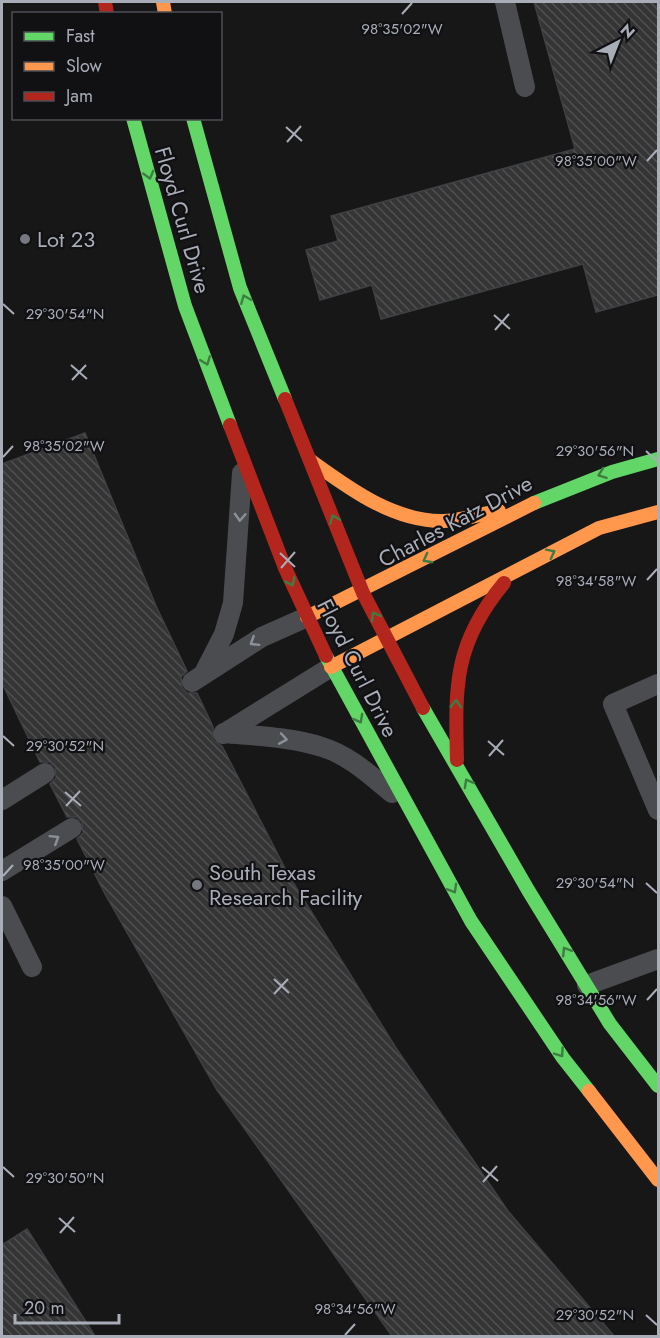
<svg xmlns="http://www.w3.org/2000/svg" width="660" height="1338" font-family="Jost,sans-serif">
	<style>
		.building { fill: url(#building-back-hatch); stroke: #3f4043; stroke-width: 1.5 }
		.lines { fill: none; stroke-linecap: round; stroke-linejoin: round }
		.lane { stroke: #4b4c50; stroke-width: 20 }
		.fast { stroke: #63d668; stroke-width: 14 }
		.slow { stroke: #ff974d; stroke-width: 14 }
		.jam { stroke: #b3261e; stroke-width: 14 }
		.oneway { stroke: #3e7d42 }
		.oneway2 { stroke: #8c9099 }
		.ticks { fill: none; stroke: #a8adb8; stroke-width: 2 }
		.poi-dot { fill: #757880; stroke: #111113; stroke-width: 2 }
		.labels { text-anchor: middle; dominant-baseline: central; stroke-width: 4.5; stroke-linejoin: round; paint-order: stroke }
		.street-label { font-size: 22px; fill: #a8adb8; stroke: #111113 }
		.poi-label { font-size: 22px; fill: #a8adb8; stroke: #111113; text-anchor: start }
		.ticks-label { font-size: 15px; text-anchor: middle; fill: #a8adb8; stroke: #111113; stroke-width: 4.5; stroke-linejoin: round; paint-order: stroke }
	</style>
	<defs>
		<pattern id="building-back-hatch" width="6" height="6" patternUnits="userSpaceOnUse" patternTransform="scale(1.5)"><rect width="6" height="6" fill="#353536"/><path d="M-1 5l2 2M0 0l6 6M5-1l2 2" fill="none" stroke="#4f5051"/></pattern>
	</defs>
	<rect width="100%" height="100%" fill="#171717"/>
	<g class="building">
		<path d="M 534,2 L 658,2 L 658,295 L 596,312 L 583,264 L 381,319 L 372,285 L 320,300 L 306,250 L 338,241 L 331,216 L 575,149 Z"/>
		<path d="M 85,433 L 156,606 L 187,671 L 181,677 L 182,688 L 187,693 L 197,693 L 213,727 L 213,740 L 222,746 L 289,876 L 396,1048 L 508,1211 L 614,1336 L 392,1336 L 217,1090 L 105,894 L 77,839 L 83,833 L 82,822 L 77,817 L 67,817 L 50,784 L 56,778 L 55,767 L 50,762 L 40,762 L 2,683 L 2,464 Z"/>
		<path d="M 27,1229 L 95,1336 L 2,1336 L 2,1245 Z"/>
	</g>
	<g class="lines">
		<g class="lane">
			<path d="M 505,2 L 525,87"/>
			<path d="M 204,673 L 224,634 L 233,603 L 242,473"/>
			<path d="M 192,682 L 262,637 L 307,617"/>
			<path d="M 658,684 L 613,704 L 658,810"/>
			<path d="M 224,733 C 257,736 291,737 322,747 C 349,755 371,776 392,793"/>
			<path d="M 223,734 L 331,667"/>
			<path d="M 2,800 L 45,773"/>
			<path d="M 2,871 L 72,828"/>
			<path d="M 2,906 L 32,967"/>
			<path d="M 587,985 L 658,959"/>
		</g>
		<g class="fast">
			<path d="M 133,118 L 185,306 L 230,425"/>
			<path d="M 193,118 L 240,288 L 285,399"/>
			<path d="M 534,503 L 612,472 L 658,459"/>
			<path d="M 326,656 L 471,921 L 563,1058 L 589,1091"/>
			<path d="M 423,708 L 528,890 L 610,1024 L 658,1086"/>
		</g>
		<g class="slow">
			<path d="M 163,2 L 165,14"/>
			<path d="M 311,461 C 350,489 394,522 444,521 C 463,520 481,514 499,511"/>
			<path d="M 307,617 L 534,503"/>
			<path d="M 331,667 L 599,528 L 658,512"/>
			<path d="M 589,1091 L 658,1180"/>
		</g>
		<g class="jam">
			<path d="M 105,2 L 107,14"/>
			<path d="M 285,399 L 363,593 L 423,708"/>
			<path d="M 230,425 L 285,568 L 326,656"/>
			<path d="M 457,760 C 455,685 454,643 504,583"/>
		</g>
	</g>
	<defs><path id="oneway-chevron" d="M-2-3.5L2.5 0L-2 3.5" fill="none" stroke-width="1.6" stroke-linecap="round" stroke-linejoin="round" transform="scale(1.5)"/></defs>
	<g class="oneway">
		<use href="#oneway-chevron" transform="translate(149 175) rotate(75)"/>
		<use href="#oneway-chevron" transform="translate(245 299) rotate(-112)"/>
		<use href="#oneway-chevron" transform="translate(206 361) rotate(69)"/>
		<use href="#oneway-chevron" transform="translate(602 474) rotate(160)"/>
		<use href="#oneway-chevron" transform="translate(334 519) rotate(-112)"/>
		<use href="#oneway-chevron" transform="translate(551 553) rotate(-27)"/>
		<use href="#oneway-chevron" transform="translate(427 559) rotate(152)"/>
		<use href="#oneway-chevron" transform="translate(291 582) rotate(65)"/>
		<use href="#oneway-chevron" transform="translate(375 616) rotate(-119)"/>
		<use href="#oneway-chevron" transform="translate(456 704) rotate(-88)"/>
		<use href="#oneway-chevron" transform="translate(359 719) rotate(61)"/>
		<use href="#oneway-chevron" transform="translate(468 783) rotate(-119)"/>
		<use href="#oneway-chevron" transform="translate(453 889) rotate(60)"/>
		<use href="#oneway-chevron" transform="translate(566 951) rotate(-122)"/>
		<use href="#oneway-chevron" transform="translate(560 1053) rotate(55)"/>
	</g>
	<g class="oneway2">
		<use href="#oneway-chevron" transform="translate(240 517) rotate(93)"/>
		<use href="#oneway-chevron" transform="translate(254 642) rotate(148)"/>
		<use href="#oneway-chevron" transform="translate(283 739) rotate(10)"/>
		<use href="#oneway-chevron" transform="translate(55 839) rotate(-32)"/>
	</g>
	<path class="ticks" d="M 402,14 L 412,3M 286,127 L 302,141M 287,142 L 301,126M 647,161 L 657,150M 3,304 L 14,314M 494,315 L 510,329M 495,330 L 509,314M 71,365 L 87,379M 72,380 L 86,365M 646,451 L 657,461M 3,457 L 13,446M 280,553 L 295,567M 281,568 L 295,552M 647,580 L 657,569M 3,736 L 14,746M 488,741 L 504,755M 489,756 L 503,740M 65,792 L 81,806M 66,806 L 80,791M 3,876 L 13,865M 646,883 L 657,893M 274,979 L 289,993M 274,994 L 288,979M 647,1000 L 657,989M 3,1167 L 14,1177M 482,1167 L 498,1181M 483,1182 L 497,1166M 59,1218 L 75,1232M 60,1233 L 74,1217M 646,1315 L 657,1325M 345,1335 L 355,1324"/>
	<g class="poi-dot">
		<circle cx="25" cy="239" r="6"/>
		<circle cx="197" cy="885" r="6"/>
	</g>
	<g class="labels">
		<g class="street-label">
			<text transform="translate(183 220) rotate(74)">Floyd Curl Drive</text>
			<text transform="translate(455 521) rotate(-28)">Charles Katz Drive</text>
			<text transform="translate(358 668) rotate(63)">Floyd Curl Drive</text>
		</g>
		<g class="poi-label">
			<text x="37" y="239">Lot 23</text>
			<text x="209" y="872">South Texas<tspan x="209" dy="25">Research Facility</tspan></text>
		</g>
	</g>
	<g class="ticks-label">
		<text x="402" y="34">98°35'02"W</text>
		<text x="596" y="166">98°35'00"W</text>
		<text x="65" y="319">29°30'54"N</text>
		<text x="64" y="451">98°35'02"W</text>
		<text x="595" y="456">29°30'56"N</text>
		<text x="596" y="586">98°34'58"W</text>
		<text x="65" y="751">29°30'52"N</text>
		<text x="64" y="870">98°35'00"W</text>
		<text x="595" y="888">29°30'54"N</text>
		<text x="596" y="1005">98°34'56"W</text>
		<text x="65" y="1183">29°30'50"N</text>
		<text x="355" y="1314">98°34'56"W</text>
		<text x="595" y="1320">29°30'52"N</text>
	</g>
	<rect width="660" height="1338" fill="none" stroke="#a8adb8" stroke-width="6"/>
	<rect x="12" y="12" width="210" height="108" fill="#111113" stroke="#4d4f55" stroke-width="1.5"/>
	<rect x="24" y="32" width="30" height="9" fill="#63d668" stroke="#4d4f55" stroke-width="1.5"/>
	<text x="66" y="42" font-size="18" fill="#a8adb8">Fast</text>
	<rect x="24" y="62" width="30" height="9" fill="#ff974d" stroke="#4d4f55" stroke-width="1.5"/>
	<text x="66" y="72" font-size="18" fill="#a8adb8">Slow</text>
	<rect x="24" y="92" width="30" height="9" fill="#b3261e" stroke="#4d4f55" stroke-width="1.5"/>
	<text x="66" y="102" font-size="18" fill="#a8adb8">Jam</text>
	<g transform="translate(618 42) rotate(42)" stroke="#111113" stroke-width="4.5" paint-order="stroke">
	<path d="M0-4.5L10 22L0 15L-10 22Z" fill="#a8adb8"/>
	<text y="-9" font-size="16" font-weight="bold" text-anchor="middle" fill="#a8adb8">N</text>
	</g>
	<path d="M15 1314v9h104v-9" fill="none" stroke="#a8adb8" stroke-width="3"/>
	<text x="24" y="1314" font-size="18" fill="#a8adb8" stroke="#111113" stroke-width="4.5" paint-order="stroke">20 m</text>
</svg>
